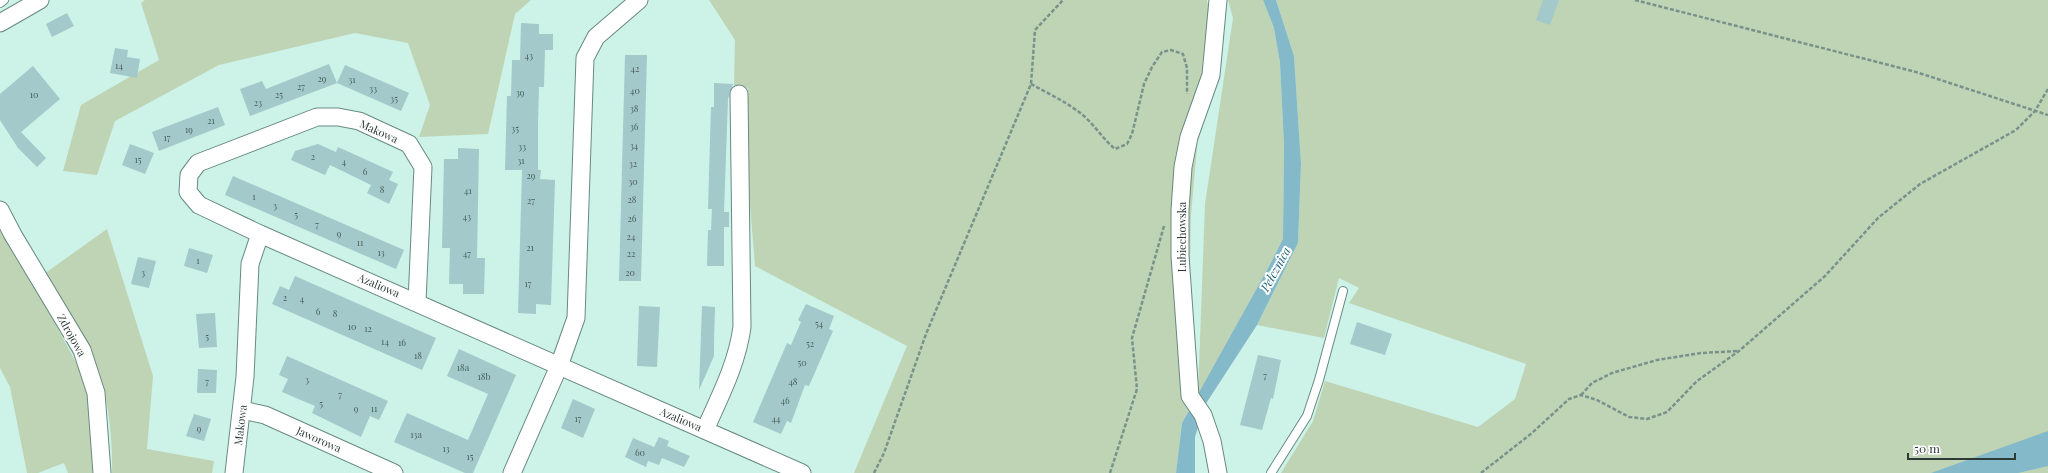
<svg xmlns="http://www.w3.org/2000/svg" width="2048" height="473" font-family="'Playfair Display',serif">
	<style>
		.green { fill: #bfd4b5 }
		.water { fill: #84b9ca }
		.building { fill: #a3c9ca }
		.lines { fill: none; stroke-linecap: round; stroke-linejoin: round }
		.service-casing { stroke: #688a81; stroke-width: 10 }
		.minor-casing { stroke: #688a81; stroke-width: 19 }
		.path { stroke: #79928b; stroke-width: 2.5; stroke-dasharray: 4 2; stroke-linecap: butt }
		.service { stroke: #fff; stroke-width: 8 }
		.minor { stroke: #fff; stroke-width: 17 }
		.labels { text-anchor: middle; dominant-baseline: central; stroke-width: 4; stroke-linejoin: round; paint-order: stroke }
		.number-label { font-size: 9px; fill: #4a5e5c }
		.street-label { font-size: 11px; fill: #2d3b37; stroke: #fff }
		.water-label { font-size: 12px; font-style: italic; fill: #195f72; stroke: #fff }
	</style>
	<rect width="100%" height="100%" fill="#cdf2e8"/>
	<g class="green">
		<path d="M 145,0 L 531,0 L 515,14 L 488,134 L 419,137 L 430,105 L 408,43 L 355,33 L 219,65 L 115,121 L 97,175 L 63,171 L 81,105 L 159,60 L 141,3 Z"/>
		<path d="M 709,0 L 1207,0 L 1209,11 L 1191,215 L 1187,401 L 1189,410 L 1182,423 L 1176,473 L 854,473 L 907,346 L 755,266 L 747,168 L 748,88 L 734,85 L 735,40 Z"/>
		<path d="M 1228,0 L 1263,0 L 1274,28 L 1280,63 L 1284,146 L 1283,239 L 1267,270 L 1198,395 L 1205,204 L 1233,18 Z"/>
		<path d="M 1276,0 L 2048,0 L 2048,473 L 1281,473 L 1313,421 L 1325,381 L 1478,427 L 1515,399 L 1526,364 L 1349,303 L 1359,288 L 1339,278 L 1324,338 L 1257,325 L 1298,243 L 1301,164 L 1294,56 Z"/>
		<path d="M 0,224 L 76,362 L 88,392 L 94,473 L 68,473 L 64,463 L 38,473 L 27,473 L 10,387 L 0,368 Z"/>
		<path d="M 107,229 L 153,376 L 147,449 L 214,461 L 212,473 L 112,473 C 113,431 107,383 88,345 C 75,320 58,297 44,274 Z"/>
	</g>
	<g class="water">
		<path d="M 1263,0 L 1276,0 L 1294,56 L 1301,164 L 1298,243 L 1257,325 L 1205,405 L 1195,437 L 1195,473 L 1176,473 L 1182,423 L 1267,270 L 1283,239 L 1284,146 L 1280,63 L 1274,28 Z"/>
		<path d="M 2048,431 L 2048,466 L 2018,473 L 1931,473 Z"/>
	</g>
	<g class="building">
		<path d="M 1543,0 L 1559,0 L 1550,25 L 1536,20 Z"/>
		<path d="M 67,13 L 74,26 L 52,37 L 46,24 Z"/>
		<path d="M 521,23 L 539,24 L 539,34 L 553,34 L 553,50 L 545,50 L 544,87 L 539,87 L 538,123 L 538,170 L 541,170 L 540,179 L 555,180 L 551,305 L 536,304 L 536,314 L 518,313 L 522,170 L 505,170 L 507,96 L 511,96 L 512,60 L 520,60 Z"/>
		<path d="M 115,48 L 128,50 L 127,57 L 140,59 L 137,78 L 110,73 Z"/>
		<path d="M 625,55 L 647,55 L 641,281 L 619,281 Z"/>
		<path d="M 329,64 L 337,83 L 250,116 L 240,89 L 262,81 L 266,89 Z"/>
		<path d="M 345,65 L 409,93 L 401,111 L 337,83 Z"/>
		<path d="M 33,66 L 60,99 L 21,132 L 46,158 L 37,167 L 18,148 L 0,120 L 0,94 Z"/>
		<path d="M 714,83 L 733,84 L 728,99 L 724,212 L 729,212 L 729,227 L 724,227 L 724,266 L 707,266 L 708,230 L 711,230 L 712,209 L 708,209 L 709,174 L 711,107 L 714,107 Z"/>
		<path d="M 218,107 L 225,125 L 159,151 L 152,132 Z"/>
		<path d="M 130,144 L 154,153 L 145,174 L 122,165 Z"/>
		<path d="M 318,144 L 336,152 L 338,147 L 393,172 L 389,180 L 398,184 L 389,204 L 367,193 L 371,185 L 330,165 L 325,175 L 291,160 L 295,151 Z"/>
		<path d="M 458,148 L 479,149 L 477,258 L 485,258 L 484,294 L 463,294 L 463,284 L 449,284 L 450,248 L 442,248 L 444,159 L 458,159 Z"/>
		<path d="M 233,176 L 404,250 L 396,269 L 225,195 Z"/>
		<path d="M 189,248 L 213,255 L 207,273 L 184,266 Z"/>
		<path d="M 138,257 L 156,261 L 149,288 L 131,284 Z"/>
		<path d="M 295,276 L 436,338 L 422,370 L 272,304 L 280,286 L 289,290 Z"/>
		<path d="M 806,304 L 834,316 L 829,329 L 833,331 L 809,386 L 805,385 L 791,423 L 787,421 L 781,434 L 753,422 L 787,343 L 791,345 L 801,322 L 798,320 Z"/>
		<path d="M 639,306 L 660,307 L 657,367 L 637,366 Z"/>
		<path d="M 702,306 L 715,307 L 714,342 L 714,356 L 699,390 Z"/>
		<path d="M 215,313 L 217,347 L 199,348 L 196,314 Z"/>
		<path d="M 1357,322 L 1392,334 L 1385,355 L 1350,344 Z"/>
		<path d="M 459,349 L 516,375 L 473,473 L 465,473 L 394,442 L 407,413 L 468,440 L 488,394 L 447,376 Z"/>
		<path d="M 1258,355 L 1281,360 L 1273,399 L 1271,398 L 1262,430 L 1240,425 Z"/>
		<path d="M 287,356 L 388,401 L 379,420 L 370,416 L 361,437 L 312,413 L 315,406 L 282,392 L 288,379 L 279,375 Z"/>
		<path d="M 198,369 L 217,370 L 216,393 L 197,393 Z"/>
		<path d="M 573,399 L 595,409 L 583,438 L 561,428 Z"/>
		<path d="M 194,414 L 211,419 L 204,441 L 186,436 Z"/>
		<path d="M 659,437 L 669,441 L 667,446 L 690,456 L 684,467 L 662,458 L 659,465 L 648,461 L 646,467 L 625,457 L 633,438 L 654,447 Z"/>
	</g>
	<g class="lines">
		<defs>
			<g id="service">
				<path d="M 0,3 L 4,0"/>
				<path d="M 1271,473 L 1307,416 L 1319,380 L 1343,291"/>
			</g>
			<g id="minor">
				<path d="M 1218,0 L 1211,75 L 1189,137 L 1183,167 L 1180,210 L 1180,256 L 1190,396 L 1203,415 L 1212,441 L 1218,473"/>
				<path d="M 0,23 L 40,0"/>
				<path d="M 0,210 L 13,235 L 82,350 L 96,393 L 102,473"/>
				<path d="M 417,302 L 423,167 L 409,144 L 359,121 L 338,117 L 317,117 L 198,163 L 189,175 L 188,192 L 199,205 L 260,234 L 802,473"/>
				<path d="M 242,410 L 265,415 L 394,473"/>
				<path d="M 705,430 C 720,396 737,364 742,327 L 739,94"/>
				<path d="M 234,473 L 245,377 L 250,264 L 260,234"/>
				<path d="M 512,473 L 559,366 L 576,318 L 585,58 L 596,37 L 639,0"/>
			</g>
		</defs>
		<use href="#service" class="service-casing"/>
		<use href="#minor" class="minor-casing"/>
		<g class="path">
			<path d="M 1635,0 L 1916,72 L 2048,115"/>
			<path d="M 1031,84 C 1049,94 1069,103 1085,117 C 1096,127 1103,139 1115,149 L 1127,144 L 1132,134 L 1144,84 L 1152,67 L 1162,52 L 1171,50 L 1183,54 L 1187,68 L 1187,94"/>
			<path d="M 1581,395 L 1592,383 L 1612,373 L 1657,360 L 1701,353 L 1738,351"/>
			<path d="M 874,473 L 884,453 L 926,334 L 1031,84 L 1035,30 L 1063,0"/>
			<path d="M 1110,473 L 1137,389 L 1132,338 L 1164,226"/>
			<path d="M 1481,473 L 1532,433 L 1569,399 L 1581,395 L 1597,400 L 1629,417 L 1647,419 L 1667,412 L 1697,381 L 1739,351 L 1825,276 L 1878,218 L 1920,184 L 2016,130 L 2035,111 L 2048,89"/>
		</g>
		<use href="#service" class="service"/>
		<use href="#minor" class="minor"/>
	</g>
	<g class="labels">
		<g class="number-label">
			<text x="529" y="55">43</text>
			<text x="119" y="65">14</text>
			<text x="635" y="68">42</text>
			<text x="322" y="78">29</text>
			<text x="352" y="79">31</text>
			<text x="301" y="86">27</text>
			<text x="373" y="88">33</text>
			<text x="635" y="90">40</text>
			<text x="520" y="92">39</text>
			<text x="34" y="94">10</text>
			<text x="279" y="94">25</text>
			<text x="394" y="98">35</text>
			<text x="258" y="102">23</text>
			<text x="634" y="108">38</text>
			<text x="211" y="120">21</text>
			<text x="634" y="126">36</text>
			<text x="515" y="128">35</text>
			<text x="189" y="129">19</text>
			<text x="167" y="137">17</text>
			<text x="634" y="145">34</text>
			<text x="522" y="146">33</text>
			<text x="313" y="156">2</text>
			<text x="138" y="159">15</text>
			<text x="521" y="160">31</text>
			<text x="344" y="161">4</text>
			<text x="633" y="163">32</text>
			<text x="365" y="171">6</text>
			<text x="531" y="175">29</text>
			<text x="633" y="181">30</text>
			<text x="382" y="189">8</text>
			<text x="468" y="190">41</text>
			<text x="254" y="196">1</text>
			<text x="632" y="199">28</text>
			<text x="531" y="200">27</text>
			<text x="275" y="205">3</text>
			<text x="296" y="214">5</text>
			<text x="467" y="216">43</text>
			<text x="632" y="218">26</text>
			<text x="317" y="224">7</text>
			<text x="339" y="233">9</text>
			<text x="631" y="236">24</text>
			<text x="360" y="242">11</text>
			<text x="530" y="247">21</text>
			<text x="381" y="252">13</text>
			<text x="467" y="253">47</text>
			<text x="631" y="253">22</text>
			<text x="198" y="260">1</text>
			<text x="143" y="272">3</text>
			<text x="630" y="272">20</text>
			<text x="528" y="283">17</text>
			<text x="285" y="297">2</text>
			<text x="302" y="298">4</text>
			<text x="318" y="311">6</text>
			<text x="335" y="313">8</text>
			<text x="819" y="323">54</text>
			<text x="352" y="326">10</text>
			<text x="368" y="328">12</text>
			<text x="207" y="336">5</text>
			<text x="385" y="341">14</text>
			<text x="402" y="342">16</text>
			<text x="810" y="343">52</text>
			<text x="418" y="355">18</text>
			<text x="802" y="362">50</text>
			<text x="463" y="367">18a</text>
			<text x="1265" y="375">7</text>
			<text x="484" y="376">18b</text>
			<text x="307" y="379">3</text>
			<text x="207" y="381">7</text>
			<text x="793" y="381">48</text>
			<text x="340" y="394">7</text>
			<text x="785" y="400">46</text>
			<text x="321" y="403">5</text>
			<text x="356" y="408">9</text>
			<text x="374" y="408">11</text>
			<text x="578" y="418">17</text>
			<text x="776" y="418">44</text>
			<text x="199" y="428">9</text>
			<text x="416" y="434">13a</text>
			<text x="446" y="448">13</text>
			<text x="640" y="452">60</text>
			<text x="470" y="456">15</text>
		</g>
		<g class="street-label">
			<text transform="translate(379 131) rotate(24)">Makowa</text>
			<text transform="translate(1181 237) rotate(-90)">Lubiechowska</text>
			<text transform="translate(379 285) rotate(23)">Azaliowa</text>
			<text transform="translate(72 335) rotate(61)">Zdrojowa</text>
			<text transform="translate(681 419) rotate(23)">Azaliowa</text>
			<text transform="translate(240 425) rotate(-83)">Makowa</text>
			<text transform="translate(319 439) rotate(24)">Jaworowa</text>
		</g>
		<g class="water-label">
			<text transform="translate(1275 269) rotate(-61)">Pełcznica</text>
		</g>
	</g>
	<path d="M1908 453v6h107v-6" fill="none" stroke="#2d3b37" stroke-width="2"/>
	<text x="1914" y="453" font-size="12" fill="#2d3b37" stroke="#ffffff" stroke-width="3" paint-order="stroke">50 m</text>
</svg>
